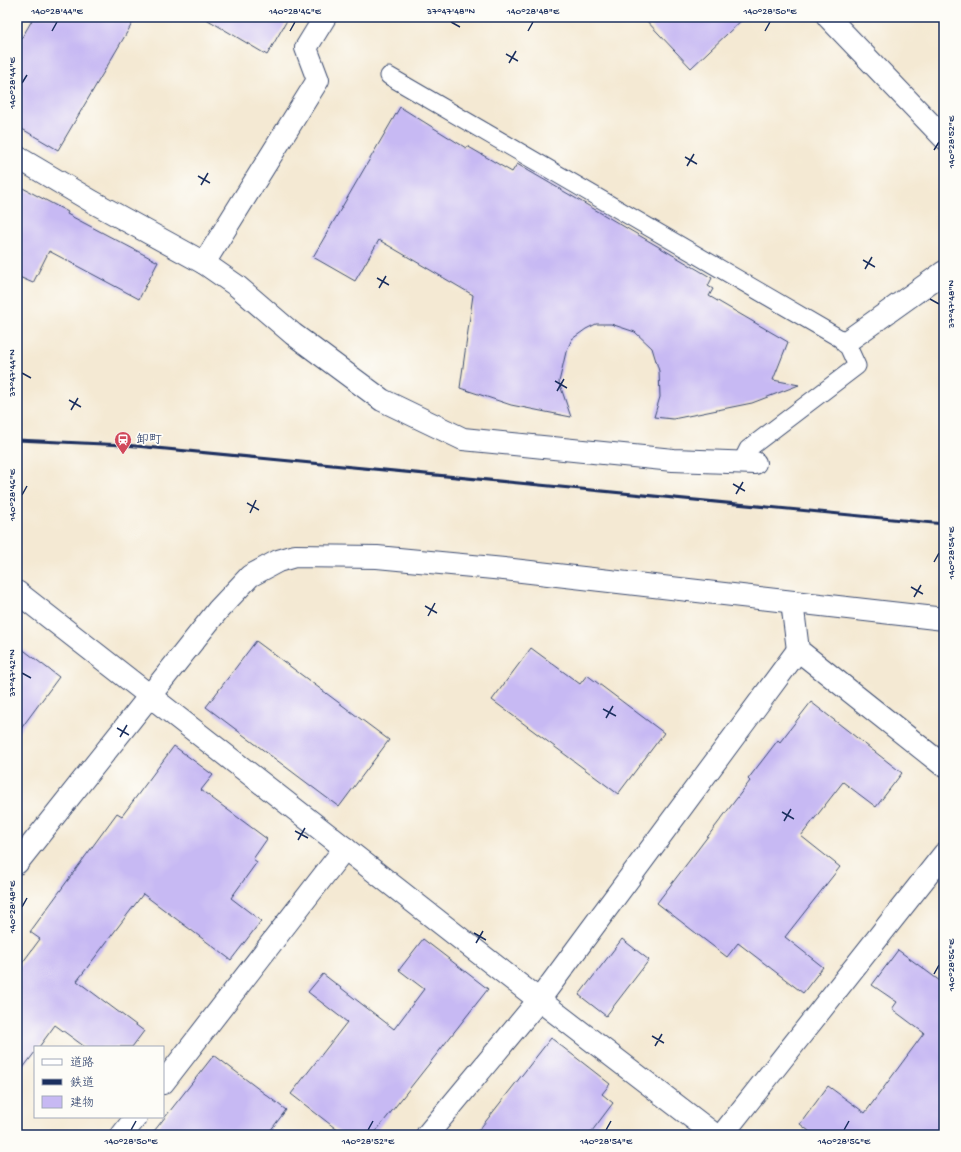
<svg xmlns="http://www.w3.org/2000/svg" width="961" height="1152" font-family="'Gochi Hand','Klee One',sans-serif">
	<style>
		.building { fill: #c7b9f3 }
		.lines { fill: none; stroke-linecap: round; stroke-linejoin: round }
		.service-casing { stroke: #3c4b70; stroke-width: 19 }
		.minor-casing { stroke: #3c4b70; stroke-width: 24 }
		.tertiary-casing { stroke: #3c4b70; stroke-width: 24 }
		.service { stroke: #fff; stroke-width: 17 }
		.minor { stroke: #fff; stroke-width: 22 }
		.tertiary { stroke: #fff; stroke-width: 22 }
		.rail { stroke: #1b2f5e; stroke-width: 3 }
		.ticks { fill: none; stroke: #1b2f5e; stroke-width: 1.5 }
		.labels { text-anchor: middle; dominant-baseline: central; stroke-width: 3.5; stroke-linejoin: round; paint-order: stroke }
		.poi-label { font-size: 13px; fill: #1b2f5e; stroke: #fdfcf7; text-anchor: start }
		.neatline { fill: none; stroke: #1b2f5e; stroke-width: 1.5 }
		.ticks-label { font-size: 10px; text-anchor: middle; fill: #1b2f5e }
	</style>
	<rect width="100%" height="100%" fill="#fdfcf7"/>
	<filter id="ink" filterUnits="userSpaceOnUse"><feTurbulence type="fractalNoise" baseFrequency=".025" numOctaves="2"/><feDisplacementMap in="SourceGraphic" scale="8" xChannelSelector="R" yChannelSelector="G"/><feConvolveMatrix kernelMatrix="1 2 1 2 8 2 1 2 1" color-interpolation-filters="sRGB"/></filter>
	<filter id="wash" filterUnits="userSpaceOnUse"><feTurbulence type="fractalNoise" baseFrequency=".012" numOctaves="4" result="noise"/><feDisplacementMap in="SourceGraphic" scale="16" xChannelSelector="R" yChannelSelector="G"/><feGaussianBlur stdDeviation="0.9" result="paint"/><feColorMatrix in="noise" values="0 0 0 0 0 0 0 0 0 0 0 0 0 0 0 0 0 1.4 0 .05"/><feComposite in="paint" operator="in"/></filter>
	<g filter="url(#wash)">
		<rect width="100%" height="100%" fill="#f4e9d3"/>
		<g id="blocks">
			<g class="building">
				<path d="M 34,17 L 136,17 L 58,150 L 17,126 L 17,46 Z"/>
				<path d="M 203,17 L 289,17 L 267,55 Z"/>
				<path d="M 643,17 L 745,17 L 691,68 Z"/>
				<path d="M 400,107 L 466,148 L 467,146 L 512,172 L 517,164 L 712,278 L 708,286 L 713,289 L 709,296 L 788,342 L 773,380 L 799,385 L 752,403 L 673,419 L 654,417 L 660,397 L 659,371 L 652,348 L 635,332 L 611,324 L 596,324 L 586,329 L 572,339 L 566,352 L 559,382 L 571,417 L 511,405 L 460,388 L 473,295 L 379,240 L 355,281 L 313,257 Z"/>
				<path d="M 17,185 L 68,212 L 67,214 L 158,262 L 139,299 L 49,251 L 33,283 L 17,276 Z"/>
				<path d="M 256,641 L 389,740 L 339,807 L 206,707 Z"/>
				<path d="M 17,645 L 59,677 L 17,734 Z"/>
				<path d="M 531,648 L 580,684 L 587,675 L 664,733 L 618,794 L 492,700 Z"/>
				<path d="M 811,702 L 902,773 L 876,807 L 843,782 L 801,836 L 840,867 L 785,937 L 823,967 L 803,993 L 738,943 L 727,957 L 657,903 L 750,781 L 748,779 L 778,740 L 780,742 Z"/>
				<path d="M 174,746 L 213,775 L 201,790 L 267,839 L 253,859 L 257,862 L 231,898 L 261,921 L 231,960 L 143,894 L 77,981 L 144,1031 L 132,1047 L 85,1047 L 55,1025 L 39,1047 L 35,1047 L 35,1052 L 17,1076 L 17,970 L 40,939 L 30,932 L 117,813 L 122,816 Z"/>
				<path d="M 423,939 L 488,989 L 373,1135 L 344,1135 L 291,1094 L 347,1022 L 308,992 L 323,974 L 394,1029 L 424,989 L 399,970 Z"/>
				<path d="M 622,939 L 649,960 L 606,1016 L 579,995 Z"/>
				<path d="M 898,950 L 944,984 L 944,1135 L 814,1135 L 800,1124 L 828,1086 L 865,1113 L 924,1033 L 892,1009 L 897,1002 L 872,985 Z"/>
				<path d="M 551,1038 L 610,1084 L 602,1094 L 613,1103 L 589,1135 L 475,1135 Z"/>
				<path d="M 214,1055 L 286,1110 L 267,1135 L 151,1135 Z"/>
			</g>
		</g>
	</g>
	<g filter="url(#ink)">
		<use href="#blocks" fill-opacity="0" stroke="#3c4b70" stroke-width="1"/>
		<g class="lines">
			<defs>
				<path id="service" d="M 389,76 L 846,342 L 857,366 L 748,449 L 741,463"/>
				<g id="minor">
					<path d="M 828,17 L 944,138"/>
					<path d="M 17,157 L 93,202 L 204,263 L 318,80 L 306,48 L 325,17"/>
					<path d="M 204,263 L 237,286 L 293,334 L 382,400 L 463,439 L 673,460 L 755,463"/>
					<path d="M 846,342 L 944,272"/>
					<path d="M 17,592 L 539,1000 L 715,1135"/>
					<path d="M 792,602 L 798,650 L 944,766"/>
					<path d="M 163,1083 L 345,848"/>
					<path d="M 122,1135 L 136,1117"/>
					<path d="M 427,1135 L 539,1000 L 798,650"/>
					<path d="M 722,1135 L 944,854"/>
				</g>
				<path id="tertiary" d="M 17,863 L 218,610 L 250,576 L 278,561 L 295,556 L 377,557 L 504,569 L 944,619"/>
			</defs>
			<use href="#service" class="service-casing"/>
			<use href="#minor" class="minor-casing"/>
			<use href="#tertiary" class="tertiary-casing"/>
			<use href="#service" class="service"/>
			<use href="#minor" class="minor"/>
			<use href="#tertiary" class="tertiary"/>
			<path class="rail" d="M 17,440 L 125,445 L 944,524"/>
		</g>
	</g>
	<path class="ticks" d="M 451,22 L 460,27M 52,31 L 57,22M 290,31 L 295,22M 528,31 L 533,22M 765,31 L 770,22M 506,54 L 518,61M 509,63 L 516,51M 22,83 L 27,75M 934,150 L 939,142M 685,157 L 697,164M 687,166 L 694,154M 198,176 L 210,183M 201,185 L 208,173M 863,260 L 875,267M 865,269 L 872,257M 377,278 L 389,285M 379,288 L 386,276M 930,299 L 939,304M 22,373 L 31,378M 555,381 L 567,388M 557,391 L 564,379M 69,400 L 81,407M 71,410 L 78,398M 733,484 L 745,491M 736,494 L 743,482M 22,495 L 27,486M 247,503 L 259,510M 250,513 L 256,500M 934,562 L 939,553M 911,587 L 923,594M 914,597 L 921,585M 425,606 L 437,613M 428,616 L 435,603M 22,673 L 31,678M 603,709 L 616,716M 606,718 L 613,706M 117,728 L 129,735M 120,737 L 127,725M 782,812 L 794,819M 784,821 L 791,809M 295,831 L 308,838M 298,840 L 305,828M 22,907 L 27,898M 474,933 L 486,940M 476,943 L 483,931M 934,974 L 939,965M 652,1036 L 664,1043M 655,1046 L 662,1034M 131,1130 L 136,1121M 368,1130 L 373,1121M 606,1130 L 611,1121M 844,1130 L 849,1121"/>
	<defs>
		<symbol id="station-pin" viewBox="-11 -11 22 30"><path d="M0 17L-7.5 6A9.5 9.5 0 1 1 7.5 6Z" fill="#d1495b" stroke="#fdfcf7"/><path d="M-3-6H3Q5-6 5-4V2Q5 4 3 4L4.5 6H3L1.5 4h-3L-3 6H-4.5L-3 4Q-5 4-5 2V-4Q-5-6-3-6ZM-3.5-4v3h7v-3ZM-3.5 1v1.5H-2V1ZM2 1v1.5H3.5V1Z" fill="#fff"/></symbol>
	</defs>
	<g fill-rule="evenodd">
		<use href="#station-pin" x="113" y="430" width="20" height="27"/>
	</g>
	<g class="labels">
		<g class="poi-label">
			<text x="136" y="440">卸町</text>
		</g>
	</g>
	<rect width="961" height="1152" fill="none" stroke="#fdfcf7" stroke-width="44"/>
	<rect x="34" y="1046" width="130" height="72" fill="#fdfcf7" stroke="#a3aaba"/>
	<rect x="42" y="1059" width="20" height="6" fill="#ffffff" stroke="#a3aaba"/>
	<text x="70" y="1066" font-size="12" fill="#1b2f5e">道路</text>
	<rect x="42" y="1079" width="20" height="6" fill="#1b2f5e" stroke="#a3aaba"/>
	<text x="70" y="1086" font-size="12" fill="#1b2f5e">鉄道</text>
	<rect x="42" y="1096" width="20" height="12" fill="#c7b9f3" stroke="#a3aaba"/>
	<text x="70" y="1106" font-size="12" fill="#1b2f5e">建物</text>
	<rect x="22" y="22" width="917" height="1108" class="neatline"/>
	<g class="ticks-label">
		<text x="57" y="14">140°28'44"E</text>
		<text x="295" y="14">140°28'46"E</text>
		<text x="451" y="14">37°47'48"N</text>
		<text x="533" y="14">140°28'48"E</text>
		<text x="770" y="14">140°28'50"E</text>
		<text transform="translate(11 83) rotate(-90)" y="4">140°28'44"E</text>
		<text transform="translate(950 142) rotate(-90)" y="4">140°28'52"E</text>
		<text transform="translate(950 304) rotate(-90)" y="4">37°47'48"N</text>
		<text transform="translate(11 373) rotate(-90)" y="4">37°47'44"N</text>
		<text transform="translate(11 495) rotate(-90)" y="4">140°28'46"E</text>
		<text transform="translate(950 553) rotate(-90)" y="4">140°28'54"E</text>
		<text transform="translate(11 673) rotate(-90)" y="4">37°47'42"N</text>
		<text transform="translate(11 907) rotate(-90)" y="4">140°28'48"E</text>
		<text transform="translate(950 965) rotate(-90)" y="4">140°28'56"E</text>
		<text x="131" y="1144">140°28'50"E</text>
		<text x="368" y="1144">140°28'52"E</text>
		<text x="606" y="1144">140°28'54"E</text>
		<text x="844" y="1144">140°28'56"E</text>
	</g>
</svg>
